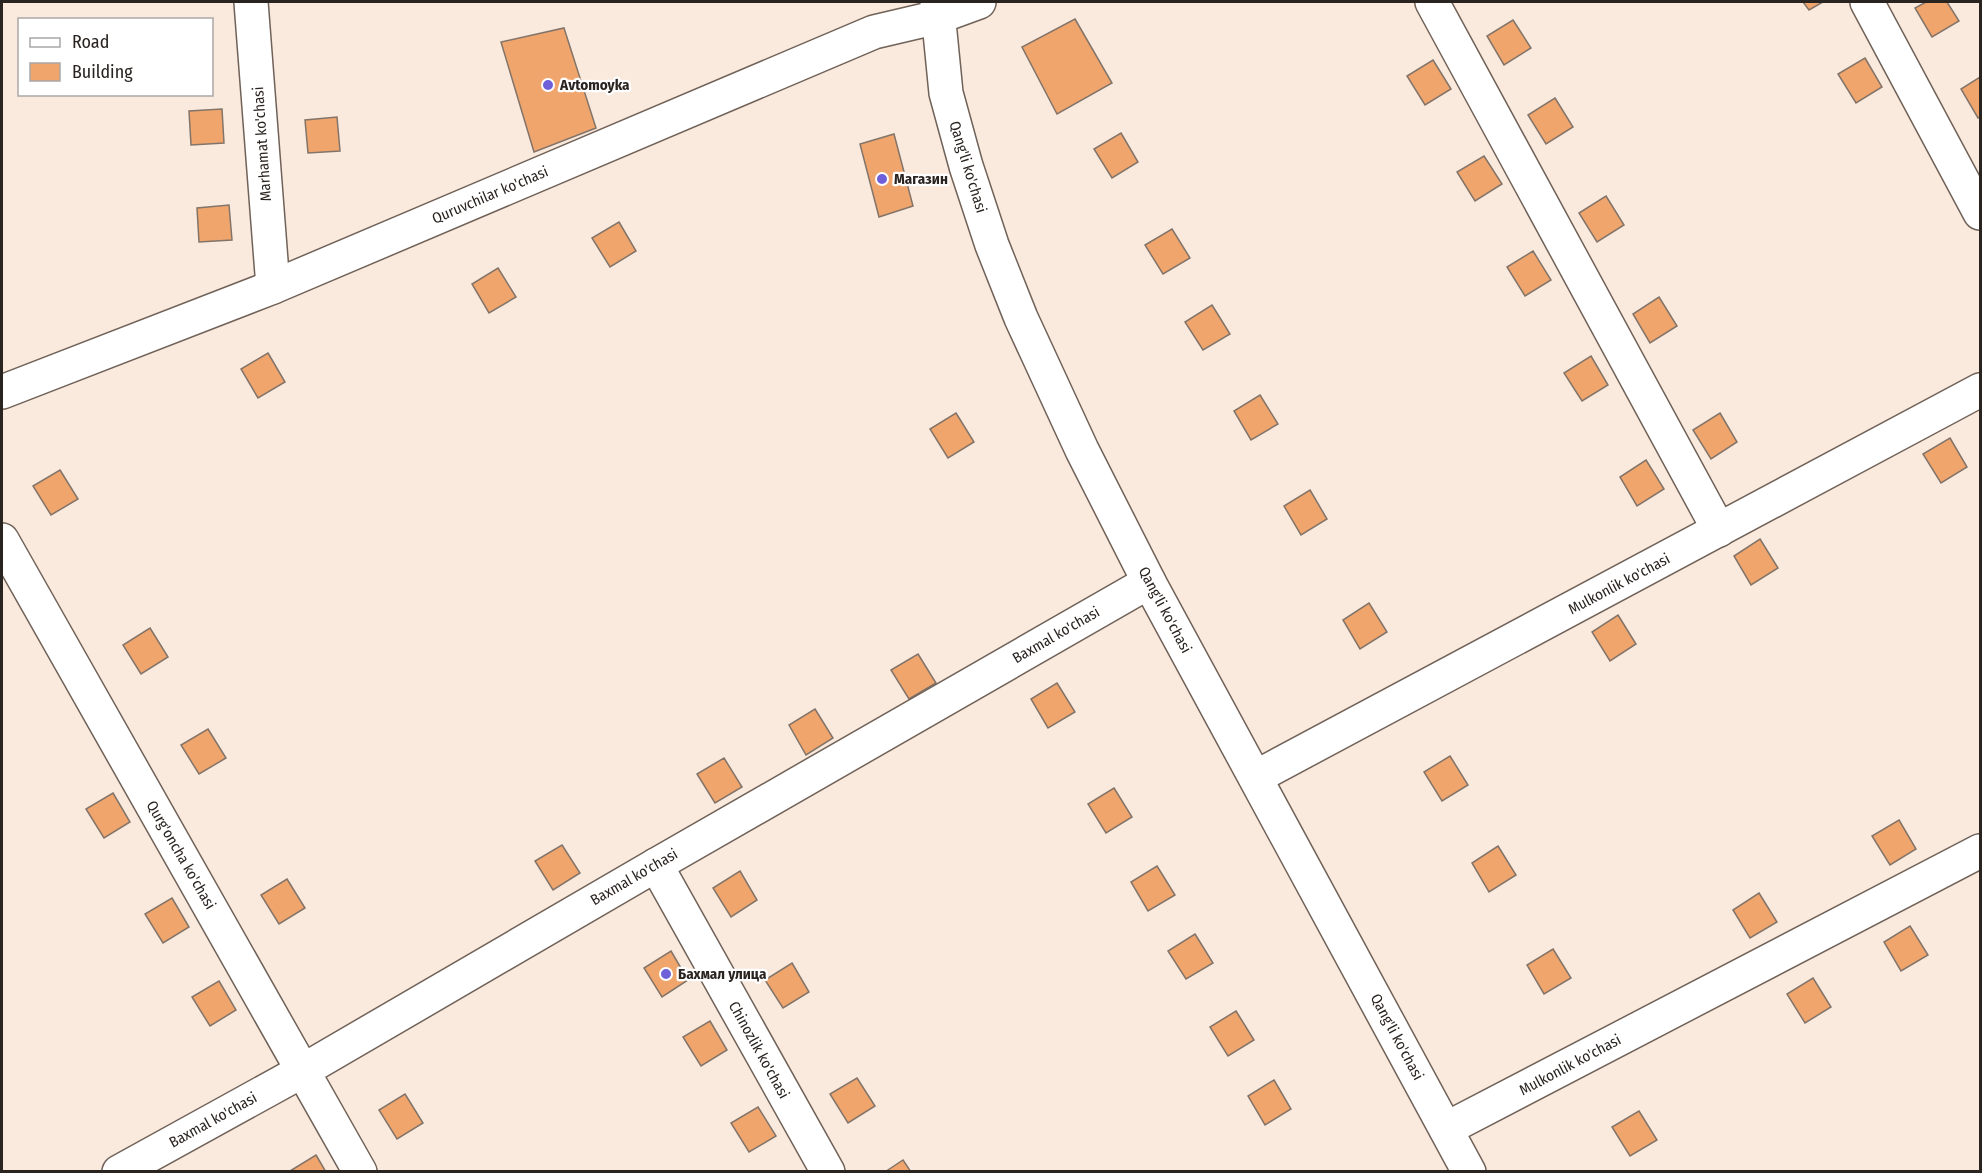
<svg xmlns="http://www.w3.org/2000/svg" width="1982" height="1173" font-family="'Fira Sans Condensed',sans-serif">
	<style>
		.building { fill: #f0a56c; stroke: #837469; stroke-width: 1.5 }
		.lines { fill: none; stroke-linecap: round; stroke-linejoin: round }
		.minor-casing { stroke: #706258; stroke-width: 36 }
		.minor { stroke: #fff; stroke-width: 33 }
		.poi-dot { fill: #6f5fd9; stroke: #fff; stroke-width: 2 }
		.labels { text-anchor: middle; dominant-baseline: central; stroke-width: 4.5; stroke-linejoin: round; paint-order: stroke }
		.poi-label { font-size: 15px; font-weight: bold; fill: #2a2420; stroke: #fff; text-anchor: start }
		.street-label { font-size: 15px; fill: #2a2420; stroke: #fff }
	</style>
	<rect width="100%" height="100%" fill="#fae9dd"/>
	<g class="building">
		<path d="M 1803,2 L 1823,2 L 1809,10 Z"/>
		<path d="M 1926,2 L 1947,2 L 1959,21 L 1932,37 L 1915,8 Z"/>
		<path d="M 1075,19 L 1112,83 L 1057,114 L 1022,47 Z"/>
		<path d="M 1513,20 L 1531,48 L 1504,65 L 1487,36 Z"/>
		<path d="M 564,28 L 596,128 L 534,152 L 501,42 Z"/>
		<path d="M 1865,58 L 1882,87 L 1856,103 L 1838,74 Z"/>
		<path d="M 1433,60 L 1451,89 L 1425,105 L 1407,76 Z"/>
		<path d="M 1980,77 L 1980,117 L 1978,118 L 1961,89 Z"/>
		<path d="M 1555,98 L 1573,127 L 1546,144 L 1528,115 Z"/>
		<path d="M 222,109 L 224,143 L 191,145 L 189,111 Z"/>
		<path d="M 337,117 L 340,151 L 308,153 L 305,120 Z"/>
		<path d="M 1121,133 L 1138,162 L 1112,178 L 1094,149 Z"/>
		<path d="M 894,134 L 913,206 L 879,217 L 860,144 Z"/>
		<path d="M 1484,156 L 1502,184 L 1475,201 L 1457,172 Z"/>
		<path d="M 1606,196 L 1624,225 L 1597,242 L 1579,213 Z"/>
		<path d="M 229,205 L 232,240 L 199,242 L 197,208 Z"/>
		<path d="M 619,222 L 636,251 L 610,267 L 592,238 Z"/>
		<path d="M 1172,229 L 1190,258 L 1163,274 L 1145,245 Z"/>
		<path d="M 1533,251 L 1551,280 L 1525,296 L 1507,267 Z"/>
		<path d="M 498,268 L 516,297 L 489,313 L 472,284 Z"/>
		<path d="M 1659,297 L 1677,326 L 1650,343 L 1633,314 Z"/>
		<path d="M 1212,305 L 1230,334 L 1203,350 L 1185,322 Z"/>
		<path d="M 268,353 L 285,382 L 258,398 L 241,369 Z"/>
		<path d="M 1591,356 L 1608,385 L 1582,401 L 1564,373 Z"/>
		<path d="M 1260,395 L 1278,424 L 1251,440 L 1234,411 Z"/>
		<path d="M 956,413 L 974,442 L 948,458 L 930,429 Z"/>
		<path d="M 1720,413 L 1737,442 L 1711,459 L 1693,430 Z"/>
		<path d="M 1950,438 L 1967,467 L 1941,483 L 1923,454 Z"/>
		<path d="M 1646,460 L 1664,489 L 1637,506 L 1620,477 Z"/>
		<path d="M 60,470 L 78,499 L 51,515 L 33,486 Z"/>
		<path d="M 1310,490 L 1327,519 L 1301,535 L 1284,506 Z"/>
		<path d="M 1760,539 L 1778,568 L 1751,585 L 1734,556 Z"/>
		<path d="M 1369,603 L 1387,632 L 1360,649 L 1343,620 Z"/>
		<path d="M 1618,615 L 1636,644 L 1610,661 L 1592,632 Z"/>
		<path d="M 150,628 L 168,657 L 141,674 L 123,645 Z"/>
		<path d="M 918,654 L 936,683 L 909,699 L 891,670 Z"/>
		<path d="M 1057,683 L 1075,712 L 1048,728 L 1031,699 Z"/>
		<path d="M 815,709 L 833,738 L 806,755 L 789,725 Z"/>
		<path d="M 208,729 L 226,758 L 199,774 L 181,745 Z"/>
		<path d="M 1450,756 L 1468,785 L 1442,801 L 1424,772 Z"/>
		<path d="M 724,758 L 742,787 L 715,803 L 697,774 Z"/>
		<path d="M 1114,788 L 1132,817 L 1106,833 L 1088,804 Z"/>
		<path d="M 113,793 L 130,822 L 104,838 L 86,809 Z"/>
		<path d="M 1899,820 L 1916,849 L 1890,865 L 1872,836 Z"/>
		<path d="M 562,845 L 580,873 L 553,890 L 535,861 Z"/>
		<path d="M 1498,846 L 1516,875 L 1489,892 L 1472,863 Z"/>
		<path d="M 1157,866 L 1175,895 L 1148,911 L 1131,882 Z"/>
		<path d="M 740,871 L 757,900 L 731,917 L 713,888 Z"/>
		<path d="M 287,879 L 305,908 L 279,924 L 261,895 Z"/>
		<path d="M 1759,893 L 1777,922 L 1750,938 L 1733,910 Z"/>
		<path d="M 172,898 L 189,927 L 163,943 L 145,914 Z"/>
		<path d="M 1910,926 L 1928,955 L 1901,971 L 1884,942 Z"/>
		<path d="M 1195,934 L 1213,963 L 1186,979 L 1168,951 Z"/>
		<path d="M 1553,949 L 1571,978 L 1544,994 L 1527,965 Z"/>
		<path d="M 671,951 L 688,980 L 662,997 L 644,968 Z"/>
		<path d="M 792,963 L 809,992 L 783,1008 L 765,980 Z"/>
		<path d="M 1813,978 L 1831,1007 L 1805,1023 L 1787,994 Z"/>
		<path d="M 219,981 L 236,1010 L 210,1026 L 192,997 Z"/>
		<path d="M 1236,1011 L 1254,1040 L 1228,1056 L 1210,1027 Z"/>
		<path d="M 710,1021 L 727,1050 L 701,1066 L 683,1037 Z"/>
		<path d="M 857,1078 L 875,1106 L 848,1123 L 830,1094 Z"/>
		<path d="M 1274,1080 L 1291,1109 L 1265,1125 L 1248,1096 Z"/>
		<path d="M 405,1094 L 423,1123 L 397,1139 L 379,1110 Z"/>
		<path d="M 758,1107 L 776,1136 L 749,1152 L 731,1123 Z"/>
		<path d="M 1639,1111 L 1657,1140 L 1630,1156 L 1612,1127 Z"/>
		<path d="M 316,1155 L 326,1172 L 290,1172 L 290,1171 Z"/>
		<path d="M 903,1160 L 911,1172 L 885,1172 Z"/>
	</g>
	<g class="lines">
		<defs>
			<g id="minor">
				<path d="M 251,2 L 273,287"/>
				<path d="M 937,2 L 946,93 L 966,166 L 992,245 L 1021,318 L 1082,450 L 1149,582 L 1469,1172"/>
				<path d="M 1432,2 L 1719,530"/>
				<path d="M 1867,2 L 1980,213"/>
				<path d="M 2,392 L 273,287 L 874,32 L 938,17 L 979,2"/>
				<path d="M 2,540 L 360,1172"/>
				<path d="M 1256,777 L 1980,390"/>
				<path d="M 656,865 L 828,1172"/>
				<path d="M 1446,1129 L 1980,851"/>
				<path d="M 119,1172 L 304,1070 L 656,865 L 1149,582"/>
			</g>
		</defs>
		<use href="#minor" class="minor-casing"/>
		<use href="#minor" class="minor"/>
	</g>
	<g class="poi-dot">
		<circle cx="548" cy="85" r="6"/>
		<circle cx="882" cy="179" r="6"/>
		<circle cx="666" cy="974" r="6"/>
	</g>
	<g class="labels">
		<g class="poi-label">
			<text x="560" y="85">Avtomoyka</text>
			<text x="894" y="179">Магазин</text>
			<text x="678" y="974">Бахмал улица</text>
		</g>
		<g class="street-label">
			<text transform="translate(262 144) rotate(-94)">Marhamat ko'chasi</text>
			<text transform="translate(968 167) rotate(73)">Qang'li ko'chasi</text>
			<text transform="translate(490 195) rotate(-23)">Quruvchilar ko'chasi</text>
			<text transform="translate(1619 584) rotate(-28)">Mulkonlik ko'chasi</text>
			<text transform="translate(1165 610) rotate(62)">Qang'li ko'chasi</text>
			<text transform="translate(1056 635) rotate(-30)">Baхmal ko'chasi</text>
			<text transform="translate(181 855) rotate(60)">Qurg'oncha ko'chasi</text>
			<text transform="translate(634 877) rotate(-30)">Baхmal ko'chasi</text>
			<text transform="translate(1397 1037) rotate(62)">Qang'li ko'chasi</text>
			<text transform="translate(759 1050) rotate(61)">Сhinozlik ko'chasi</text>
			<text transform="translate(1570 1065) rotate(-28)">Mulkonlik ko'chasi</text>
			<text transform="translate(213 1120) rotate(-29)">Baхmal ko'chasi</text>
		</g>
	</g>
	<rect width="1982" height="1173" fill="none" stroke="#2a2420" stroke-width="6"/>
	<rect x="18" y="18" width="195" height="78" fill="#ffffff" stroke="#aaa7a6" stroke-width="1.5"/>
	<rect x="30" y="38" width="30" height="9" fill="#ffffff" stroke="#aaa7a6" stroke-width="1.5"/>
	<text x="72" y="48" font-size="18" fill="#2a2420">Road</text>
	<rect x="30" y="63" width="30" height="18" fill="#f0a56c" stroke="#aaa7a6" stroke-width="1.5"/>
	<text x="72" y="78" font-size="18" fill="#2a2420">Building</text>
</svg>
